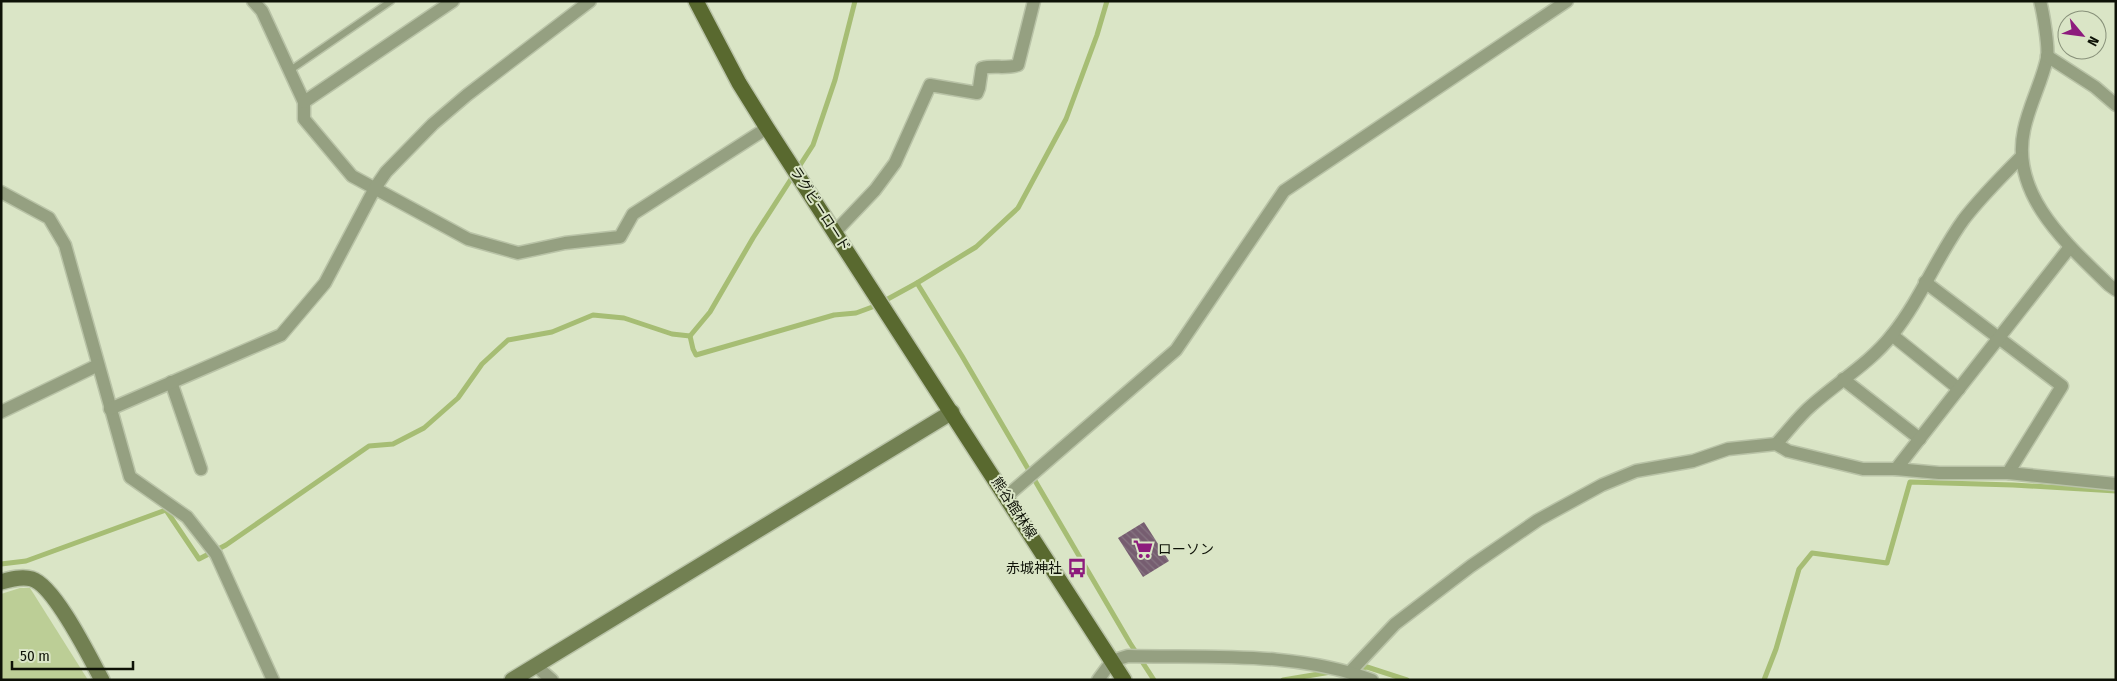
<svg xmlns="http://www.w3.org/2000/svg" width="2117" height="681" font-family="'Fira Sans Condensed','Noto Sans JP',sans-serif">
	<style>
		.green { fill: #bcce96 }
		.lines { fill: none; stroke-linecap: round; stroke-linejoin: round }
		.stream { stroke: #a6bd74; stroke-width: 5 }
		.building { fill: url(#building-back-hatch) }
		.lane-casing { stroke: #b9c3a7; stroke-width: 9 }
		.street-casing { stroke: #b9c3a7; stroke-width: 15 }
		.secondary-casing { stroke: #b9c3a7; stroke-width: 18 }
		.primary-casing { stroke: #b9c3a7; stroke-width: 18 }
		.lane { stroke: #95a081; stroke-width: 6 }
		.street { stroke: #95a081; stroke-width: 12 }
		.secondary { stroke: #728052; stroke-width: 15 }
		.primary { stroke: #59692f; stroke-width: 15 }
		.labels { text-anchor: middle; dominant-baseline: central; stroke-width: 4; stroke-linejoin: round; paint-order: stroke }
		.street-label { font-size: 14px; fill: #0e1207; stroke: #dae5c6 }
		.poi-label { font-size: 14px; fill: #0e1207; stroke: #dae5c6; text-anchor: start }
	</style>
	<defs>
		<pattern id="building-back-hatch" width="6" height="6" patternUnits="userSpaceOnUse" patternTransform="scale(1.25)"><rect width="6" height="6" fill="#765d70"/><path d="M-1 5l2 2M0 0l6 6M5-1l2 2" fill="none" stroke="#867481"/></pattern>
	</defs>
	<rect width="100%" height="100%" fill="#dae5c6"/>
	<path class="green" d="M 20,588 L 30,588 L 88,680 L 1,680 L 1,594 Z"/>
	<g class="lines">
		<g class="stream">
			<path d="M 917,283 L 962,356 L 1130,643 L 1154,680"/>
			<path d="M 690,336 L 693,349 L 696,355 L 834,315 L 856,313 L 875,306 L 917,283 L 976,247 L 1018,208 L 1066,119 L 1097,35 L 1107,1"/>
			<path d="M 690,336 L 710,312 L 753,238 L 813,145 L 835,80 L 855,1"/>
			<path d="M 1,564 L 26,561 L 166,510 L 199,559 L 226,545 L 369,446 L 393,444 L 424,428 L 458,398 L 482,364 L 508,340 L 552,332 L 593,315 L 624,318 L 672,334 L 690,336"/>
			<path d="M 1357,669 L 1367,667 L 1407,680"/>
			<path d="M 1283,680 L 1331,672"/>
			<path d="M 1764,680 L 1776,649 L 1799,569 L 1812,553 L 1887,563 L 1910,482 L 2013,485 L 2116,491"/>
		</g>
	</g>
	<path class="building" d="M 1144,522 L 1169,561 L 1143,577 L 1118,538 Z"/>
	<g class="lines">
		<defs>
			<path id="lane" d="M 289,71 L 391,1"/>
			<g id="street">
				<path d="M 253,1 L 262,11 L 304,102 L 304,119 L 352,176 L 468,239 L 518,253 L 565,243 L 620,237 L 633,214 L 767,128"/>
				<path d="M 2040,1 C 2043,12 2049,47 2047,58 C 2042,82 2029,105 2024,130 C 2010,195 2067,244 2109,285 L 2116,290"/>
				<path d="M 2047,56 L 2095,87 L 2116,105"/>
				<path d="M 304,102 L 453,1"/>
				<path d="M 1,192 L 49,218 L 65,245 L 130,477 L 187,517 L 216,554 L 273,680"/>
				<path d="M 835,232 L 875,190 L 895,163 L 930,85 L 977,93 L 979,88 L 982,68 C 994,65 1006,69 1018,65 L 1034,1"/>
				<path d="M 1925,282 L 2062,386 L 2008,473"/>
				<path d="M 1892,335 L 1959,389"/>
				<path d="M 1843,379 L 1920,439"/>
				<path d="M 171,382 L 201,469"/>
				<path d="M 110,409 L 281,335 L 325,283 L 375,188 L 386,172 L 433,124 L 467,95 L 590,1"/>
				<path d="M 1,412 L 98,365"/>
				<path d="M 1776,444 C 1788,431 1799,416 1812,405 C 1839,381 1870,363 1892,335 C 1921,299 1937,256 1964,219 C 1981,197 2001,177 2020,158"/>
				<path d="M 1896,469 L 2070,247"/>
				<path d="M 1007,496 L 1176,350 L 1284,191 L 1567,1"/>
				<path d="M 536,666 L 552,680"/>
				<path d="M 1350,672 L 1395,624 L 1471,566 L 1538,520 L 1602,485 L 1636,471 L 1693,461 L 1728,449 L 1776,444 L 1788,451 L 1863,469 L 1896,469 L 1939,473 L 2008,473 L 2116,484"/>
				<path d="M 1098,680 L 1112,661 L 1128,656 C 1208,658 1296,651 1372,680"/>
			</g>
			<g id="secondary">
				<path d="M 1,582 C 11,579 22,576 32,579 C 55,586 90,658 102,680"/>
				<path d="M 512,680 L 952,412"/>
			</g>
			<path id="primary" d="M 696,1 L 739,83 L 767,128 L 1124,680"/>
		</defs>
		<use href="#lane" class="lane-casing"/>
		<use href="#street" class="street-casing"/>
		<use href="#secondary" class="secondary-casing"/>
		<use href="#primary" class="primary-casing"/>
		<use href="#lane" class="lane"/>
		<use href="#street" class="street"/>
		<use href="#secondary" class="secondary"/>
		<use href="#primary" class="primary"/>
	</g>
	<defs>
		<symbol id="supermarket-bare" viewBox="-9 -9 18 18"><path d="M-6-5.5h2.5l.6 2H6L4.5 2H-2.5L-4.4-4H-6ZM-1.5 3.2a1.3 1.3 0 1 0 .1 0ZM3 3.2a1.3 1.3 0 1 0 .1 0Z" fill="#8d1b7d" stroke="#dae5c6" stroke-width="2.5" paint-order="stroke"/></symbol>
		<symbol id="bus-bare" viewBox="-9 -9 18 18"><path d="M-5-6H5V4H4V6H2V4H-2V6H-4V4H-5ZM-3.5-4V0h7V-4ZM-3.5 1.2v1.5H-2V1.2ZM2 1.2v1.5H3.5V1.2Z" fill="#8d1b7d" stroke="#dae5c6" stroke-width="2.5" paint-order="stroke"/></symbol>
	</defs>
	<g fill-rule="evenodd">
		<use href="#supermarket-bare" x="1129" y="535" width="28" height="28"/>
		<use href="#bus-bare" x="1063" y="554" width="28" height="28"/>
	</g>
	<g class="labels">
		<g class="street-label">
			<text transform="translate(820 209) rotate(57)">ラグビーロード</text>
			<text transform="translate(1014 508) rotate(57)">熊谷館林線</text>
		</g>
		<g class="poi-label">
			<text x="1158" y="549">ローソン</text>
			<text x="1062" y="568" text-anchor="end">赤城神社</text>
		</g>
	</g>
	<rect width="2117" height="681" fill="none" stroke="#0e1207" stroke-width="5"/>
	<g transform="translate(2082 35) rotate(119)"><circle r="24" fill="#dae5c6" stroke="#88917a"/>
	<path d="M0-4L9 19L0 12L-9 19Z" fill="#8d1b7d"/>
	<text y="-8" font-size="14" font-weight="bold" text-anchor="middle" fill="#0e1207">N</text>
	</g>
	<path d="M12 661v8h121v-8" fill="none" stroke="#0e1207" stroke-width="2.5"/>
	<text x="20" y="661" font-size="15" fill="#0e1207" stroke="#dae5c6" stroke-width="4" paint-order="stroke">50 m</text>
</svg>
